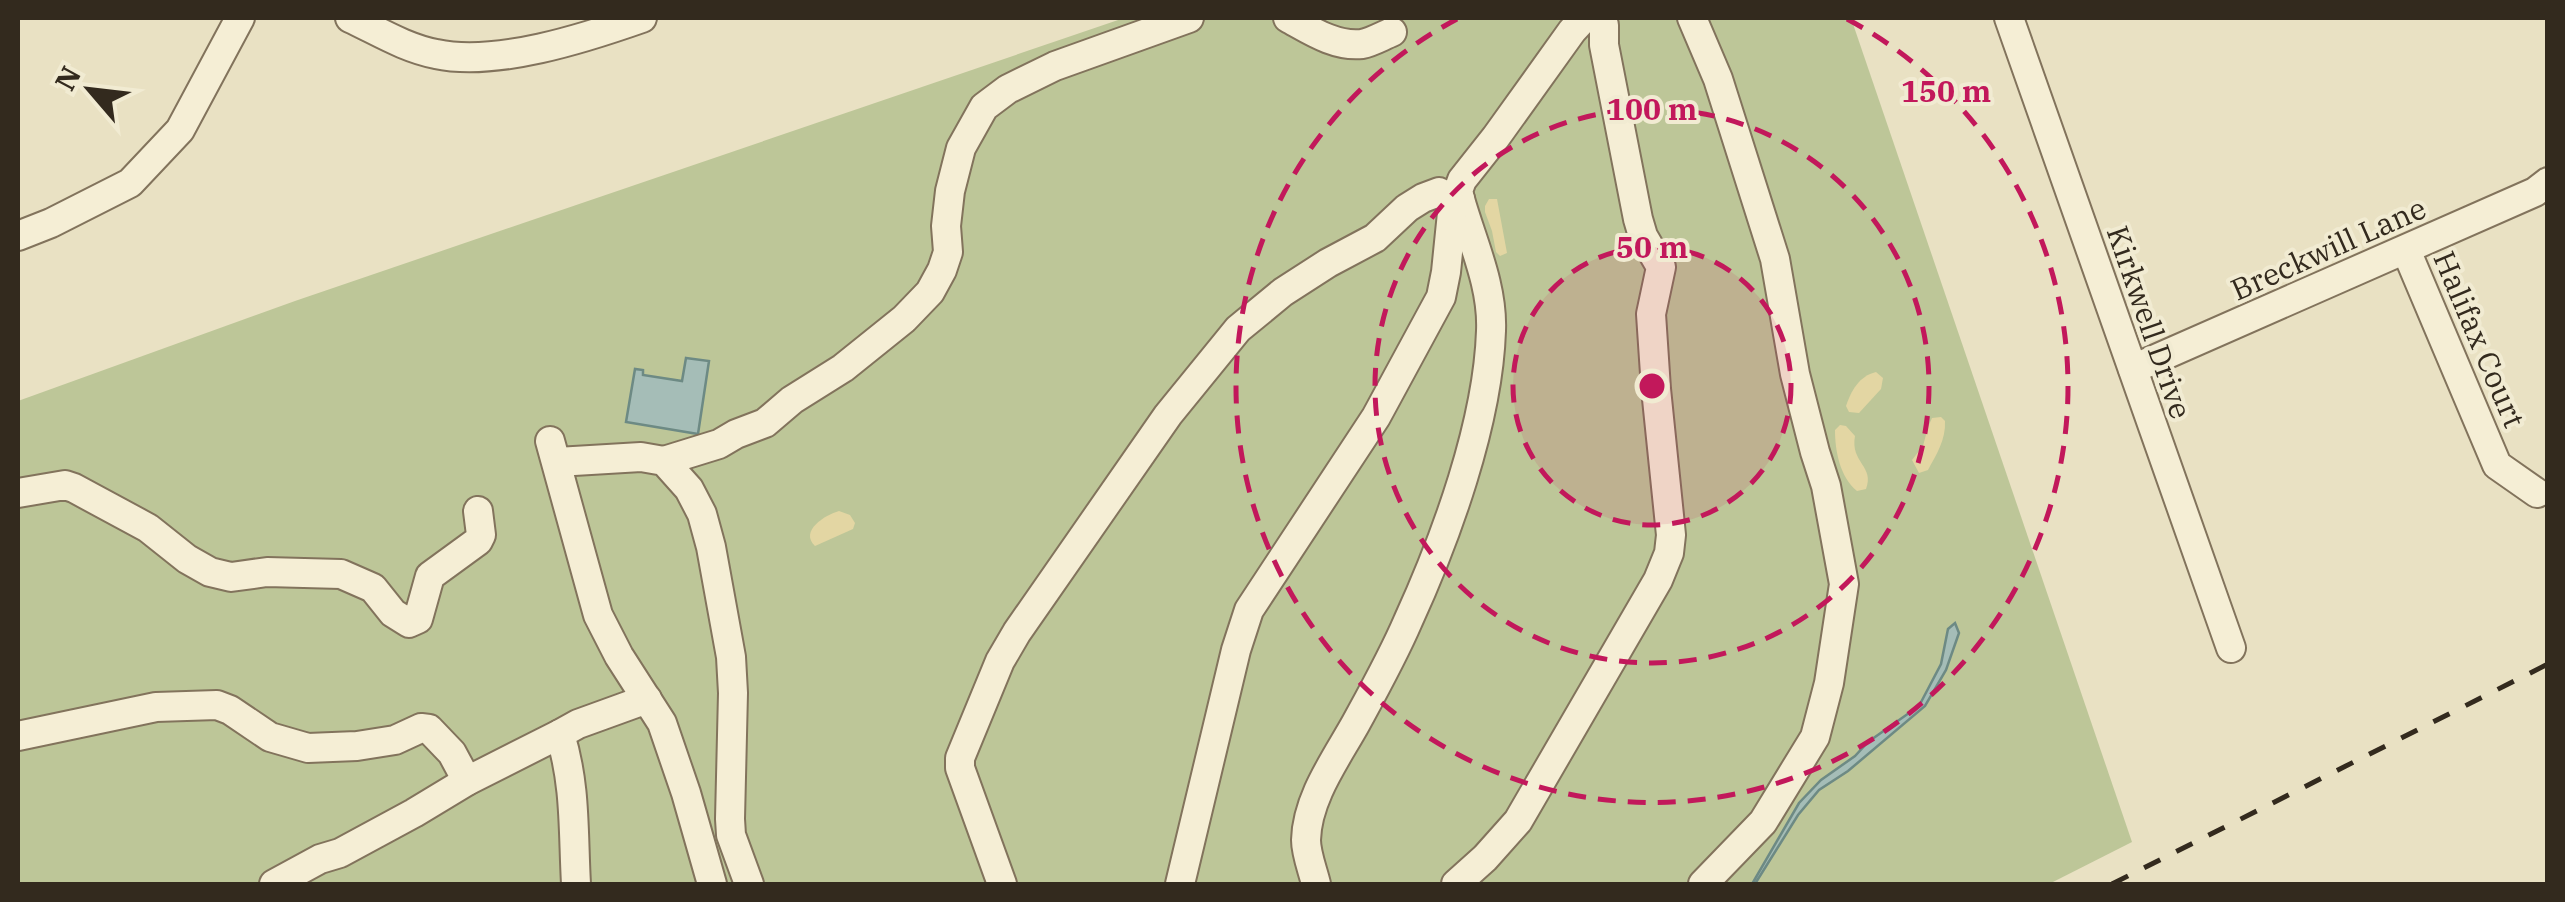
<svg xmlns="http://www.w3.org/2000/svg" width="2565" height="902" font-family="'IBM Plex Serif',serif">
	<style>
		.green { fill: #bdc698 }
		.sand { fill: #e3d6a3 }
		.water { fill: #a5bdb7; stroke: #6d8a84; stroke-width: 2.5 }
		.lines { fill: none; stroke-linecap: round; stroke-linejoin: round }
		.minor-casing { stroke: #82735c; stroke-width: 32 }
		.minor { stroke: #f5eed5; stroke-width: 28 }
		.rail { stroke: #332a1e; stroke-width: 5; stroke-dasharray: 18 18; stroke-linecap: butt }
		.ring { fill: none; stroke: #c2185b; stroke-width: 5; stroke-dasharray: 18 12 }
		.labels { text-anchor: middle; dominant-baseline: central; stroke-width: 8; stroke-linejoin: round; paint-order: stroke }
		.street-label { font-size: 30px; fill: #332a1e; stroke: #f1ebd2 }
		.centre { fill: #c2185b; stroke: #f1ebd2; stroke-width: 5 }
		.ring-label { font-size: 30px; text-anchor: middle; font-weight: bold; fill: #c2185b; stroke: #f1ebd2; stroke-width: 8; stroke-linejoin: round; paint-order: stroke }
	</style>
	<rect width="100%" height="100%" fill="#e9e1c3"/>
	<path class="green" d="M 1124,18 L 1851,18 L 2132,842 L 2049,884 L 18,884 L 18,401 L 295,301 Z"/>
	<g class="sand">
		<path d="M 1489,199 L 1497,199 L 1507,253 L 1500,256 L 1496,252 L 1492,231 L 1485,212 L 1485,206 Z"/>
		<path d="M 1876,372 L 1883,378 L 1881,389 L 1859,413 L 1849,412 L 1846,406 C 1851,391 1859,376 1876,372 Z"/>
		<path d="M 1941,417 L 1945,421 C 1946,440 1936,455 1928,470 L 1919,473 L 1912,460 L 1923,446 L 1928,427 L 1932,418 Z"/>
		<path d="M 1840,425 L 1846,426 L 1855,436 C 1850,463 1875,466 1866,489 L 1857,491 C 1840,477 1835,451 1835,430 Z"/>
		<path d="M 839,511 L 850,515 L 855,523 L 853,529 L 815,546 C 799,531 825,515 839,511 Z"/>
	</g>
	<g class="water">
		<path d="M 686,358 L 709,361 L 698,434 L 626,422 L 635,369 L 643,370 L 643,375 L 682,381 Z"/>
		<path d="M 1955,623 L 1959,633 L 1946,670 L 1925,706 L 1848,771 L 1819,790 L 1798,815 L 1755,884 L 1752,884 L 1799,803 L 1821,780 L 1855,756 L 1868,742 L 1919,706 L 1941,664 L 1948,629 Z"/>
	</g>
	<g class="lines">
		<defs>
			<g id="minor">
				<path d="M 350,18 C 378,31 405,48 436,54 C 496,67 585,38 642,18"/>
				<path d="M 1288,18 C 1310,30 1335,47 1362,44 C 1372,42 1382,36 1392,32"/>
				<path d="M 1692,18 L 1718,79 L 1775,259 L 1795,374 L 1815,452 L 1826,486 L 1844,584 L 1829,683 L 1815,737 L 1763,822 L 1703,884"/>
				<path d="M 2009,18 L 2231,648"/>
				<path d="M 1460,199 L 1458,191 L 1462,180 L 1496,137 L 1572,31 L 1584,18"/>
				<path d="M 18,236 L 51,223 L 130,183 L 180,130 L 240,18"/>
				<path d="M 2406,250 L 2497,465 L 2537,493"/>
				<path d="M 2133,369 L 2535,192 L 2548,182"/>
				<path d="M 550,441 L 598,615 L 619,656 L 662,723 L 686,793 L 712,884"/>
				<path d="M 664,461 L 719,444 L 736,434 L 765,423 L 792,400 L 843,368 L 904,319 L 930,292 L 942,270 L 948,252 L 946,226 L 950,191 L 961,148 L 984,107 L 1008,89 L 1055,66 L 1189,18"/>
				<path d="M 557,462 L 641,457 L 664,461 L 689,489 L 702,514 L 711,547 L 731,657 L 733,693 L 730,819 L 731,835 L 749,884"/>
				<path d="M 18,493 L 65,485 L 74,488 L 148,528 L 187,559 L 210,572 L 231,577 L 267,572 L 341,574 L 373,588 L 393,613 L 409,623 L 418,619 L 430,576 L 478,541 L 481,535 L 478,511"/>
				<path d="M 18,736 L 156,707 L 217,705 L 230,710 L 270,737 L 308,748 L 357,746 L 395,740 L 421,728 L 429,729 L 452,753 L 467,781"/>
				<path d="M 274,884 L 320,859 L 340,853 L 414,813 L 467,781 L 560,734"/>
				<path d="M 576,884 C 573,831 576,786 560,734 L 578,724 L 647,699"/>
				<path d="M 1002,884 L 960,768 L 960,758 L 1000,661 L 1017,632 L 1168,415 L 1238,329 L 1283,292 L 1328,263 L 1375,238 L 1407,208 L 1423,198 L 1439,192 L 1449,198 L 1457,196 L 1460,199 C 1472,242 1493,285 1491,331 C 1488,423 1446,538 1408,621 C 1393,656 1374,690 1356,723 C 1336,759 1307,798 1306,840 C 1306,854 1313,871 1316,884"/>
				<path d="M 1180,884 L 1236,650 L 1249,610 L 1376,417 L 1441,297 L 1446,272 L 1452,213 L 1449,198"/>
				<path d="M 1456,884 L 1485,858 L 1518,821 L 1658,580 L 1669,553 L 1671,535 L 1656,389 L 1651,314 L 1661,267 L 1643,236 L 1638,219 L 1604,45 L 1604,25 L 1600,18"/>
			</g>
		</defs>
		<use href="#minor" class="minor-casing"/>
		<use href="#minor" class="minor"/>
		<path class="rail" d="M 2112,884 L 2548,664"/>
	</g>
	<circle cx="1652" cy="386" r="139" fill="#c2185b" fill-opacity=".12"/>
	<g class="ring">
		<circle cx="1652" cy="386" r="139"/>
		<circle cx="1652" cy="386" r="277"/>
		<path d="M1847 19A416 416 0 1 1 1457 19"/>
	</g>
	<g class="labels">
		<g class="street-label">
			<text transform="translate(2328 248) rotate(-24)">Breckwill Lane</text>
			<text transform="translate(2150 322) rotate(71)">Kirkwell Drive</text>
			<text transform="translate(2480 339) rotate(67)">Halifax Court</text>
		</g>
	</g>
	<circle cx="1652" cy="386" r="15" class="centre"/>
	<g class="ring-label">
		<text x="1946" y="102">150 m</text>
		<text x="1652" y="120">100 m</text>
		<text x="1652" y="258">50 m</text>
	</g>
	<rect width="2565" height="902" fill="none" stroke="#332a1e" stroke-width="40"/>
	<g transform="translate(90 90) rotate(298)" stroke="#f1ebd2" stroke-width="8" paint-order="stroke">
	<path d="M0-8L18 38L0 25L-18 38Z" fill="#332a1e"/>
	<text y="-15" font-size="28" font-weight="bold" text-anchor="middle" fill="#332a1e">N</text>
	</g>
</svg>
